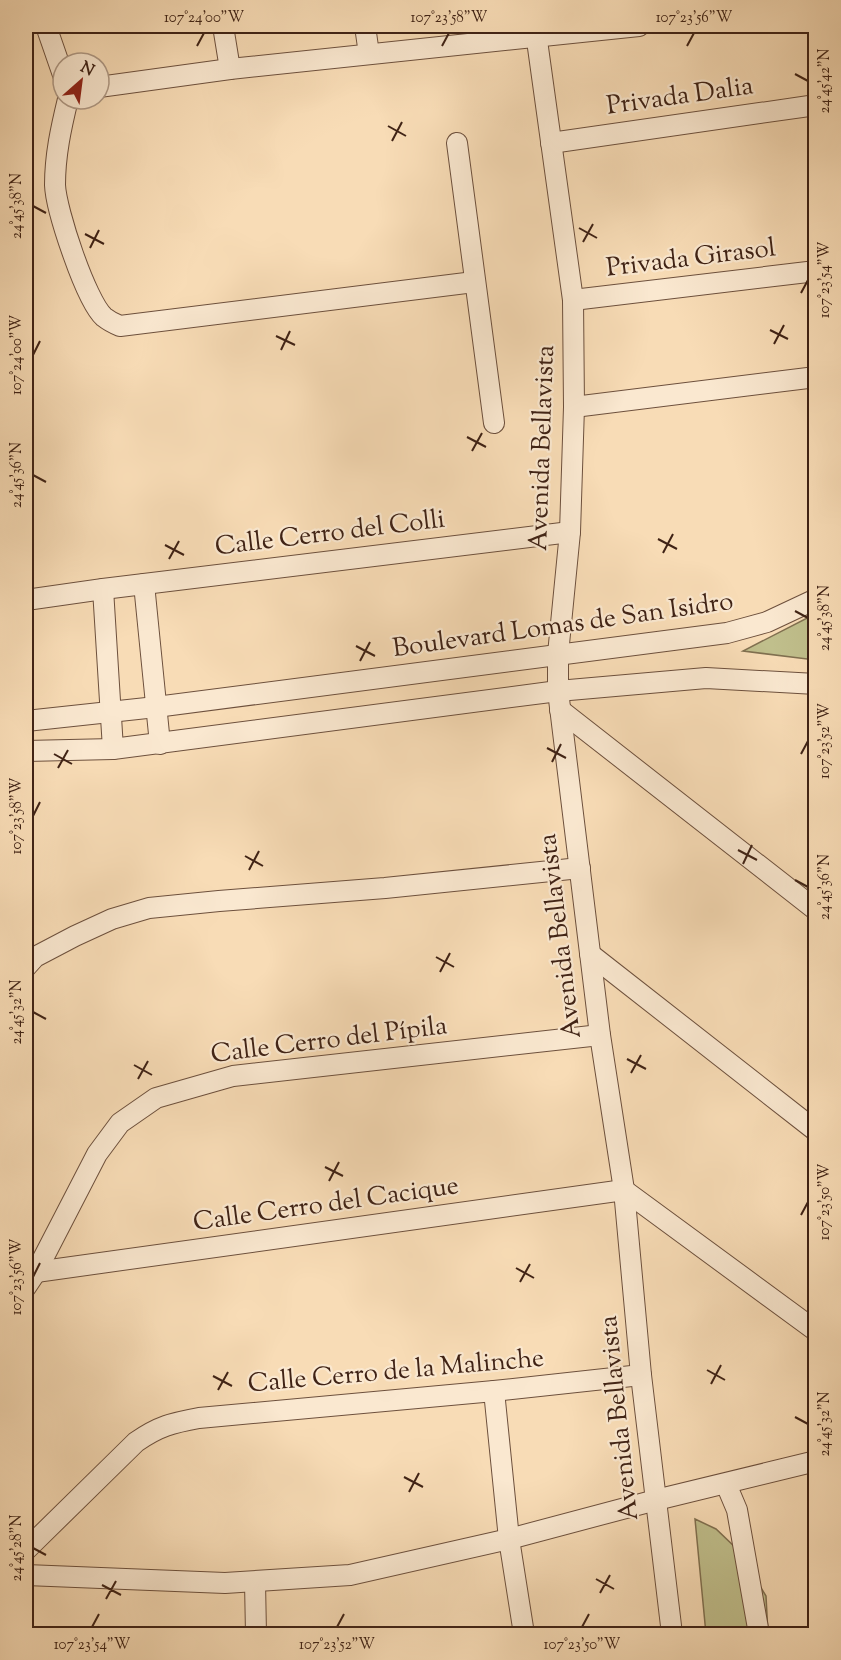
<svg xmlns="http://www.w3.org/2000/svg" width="841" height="1660" font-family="'Sorts Mill Goudy',serif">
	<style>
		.green { fill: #c0bf8c; stroke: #807050; stroke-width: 1.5 }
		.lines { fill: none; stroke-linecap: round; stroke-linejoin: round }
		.minor-casing { stroke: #6d503d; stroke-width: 22 }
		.minor { stroke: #fae8d0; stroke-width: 20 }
		.ticks { fill: none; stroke: #3f2215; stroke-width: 2 }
		.labels { text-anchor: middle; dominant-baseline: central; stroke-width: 4.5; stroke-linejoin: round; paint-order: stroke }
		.street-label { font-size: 26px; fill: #3f2215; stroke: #fae8d0 }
		.neatline { fill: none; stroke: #3f2215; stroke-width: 2 }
		.ticks-label { font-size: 15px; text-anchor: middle; fill: #3f2215 }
	</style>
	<rect width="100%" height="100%" fill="#f8dcb6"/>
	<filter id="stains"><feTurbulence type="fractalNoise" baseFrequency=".00333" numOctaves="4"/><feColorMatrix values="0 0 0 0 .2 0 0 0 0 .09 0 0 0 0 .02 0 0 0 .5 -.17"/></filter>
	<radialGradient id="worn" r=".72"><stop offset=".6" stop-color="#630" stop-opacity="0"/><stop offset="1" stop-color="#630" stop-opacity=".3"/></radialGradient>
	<g class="green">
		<path d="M 815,614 L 815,660 L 743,651 Z"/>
		<path d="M 695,1519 L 716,1529 L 738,1550 L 766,1596 L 768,1634 L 706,1634 Z"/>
	</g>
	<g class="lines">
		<defs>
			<g id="minor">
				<path d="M 46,26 L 63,75"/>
				<path d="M 223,26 L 230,69"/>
				<path d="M 365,26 L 369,54"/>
				<path d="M 535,26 L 573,300 L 574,407 L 570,532 L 558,654 L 558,691 L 600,1035 L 624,1190 L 641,1375 L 672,1634"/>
				<path d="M 99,87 L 230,69 L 639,26"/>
				<path d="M 68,99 C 61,128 55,155 55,185 C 56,210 86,301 104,317 C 109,321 115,324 120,326 L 474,282"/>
				<path d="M 457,143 L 494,423"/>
				<path d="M 551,143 L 816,105"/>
				<path d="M 573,300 L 816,271"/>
				<path d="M 574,407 L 816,377"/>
				<path d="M 144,584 L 160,744"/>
				<path d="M 103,589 L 113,749"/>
				<path d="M 26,600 L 103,589 L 570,532"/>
				<path d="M 560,710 L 816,910"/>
				<path d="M 26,721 L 156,707 L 727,633 L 767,622 L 816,599"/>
				<path d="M 26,751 L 113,749 L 558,691 L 706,678 L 816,684"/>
				<path d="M 590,954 L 816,1131"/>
				<path d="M 26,967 L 35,957 L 75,936 L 112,919 L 149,908 L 219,901 L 385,888 L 580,868"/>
				<path d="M 36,1272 L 624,1190 L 816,1331"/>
				<path d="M 26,1287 L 36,1272 L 97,1154 L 120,1123 L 156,1098 L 233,1076 L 600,1035"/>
				<path d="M 494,1391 L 509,1539 L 524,1634"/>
				<path d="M 726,1484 L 737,1510 L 759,1634"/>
				<path d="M 26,1550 L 136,1442 C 159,1426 172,1423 199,1418 L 494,1391 L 641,1375"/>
				<path d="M 26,1575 L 225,1583 L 350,1575 L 509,1539 L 656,1500 L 816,1461"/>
				<path d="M 255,1582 L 256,1634"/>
			</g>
		</defs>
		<use href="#minor" class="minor-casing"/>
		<use href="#minor" class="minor"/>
	</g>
	<path class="ticks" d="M 197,46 L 204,33M 442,46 L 449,33M 687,46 L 694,33M 795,74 L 808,81M 388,126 L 406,136M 392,141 L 402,122M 33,206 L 46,213M 579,228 L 597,238M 85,234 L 104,244M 583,242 L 593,224M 90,248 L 99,230M 801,293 L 808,280M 770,330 L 788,339M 276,336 L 295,345M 774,344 L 784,325M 281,350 L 290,331M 33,355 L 40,341M 467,437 L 486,447M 472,451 L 482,433M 33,475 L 46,482M 658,539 L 677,549M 165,545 L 184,555M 663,553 L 673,534M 169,559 L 179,541M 795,611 L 808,618M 356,646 L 375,656M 360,661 L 370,642M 547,748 L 566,758M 54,754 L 72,764M 801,754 L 808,741M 552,762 L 561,744M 58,768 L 68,750M 33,816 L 40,802M 738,850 L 757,860M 245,856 L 263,866M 743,864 L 752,845M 249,870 L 259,851M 795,880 L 808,887M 436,957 L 454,967M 440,972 L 450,953M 33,1012 L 46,1019M 627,1059 L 646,1069M 134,1065 L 152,1075M 631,1073 L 641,1055M 138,1079 L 148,1061M 325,1167 L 343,1176M 329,1181 L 339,1162M 801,1215 L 808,1202M 516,1268 L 534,1278M 33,1277 L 40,1263M 520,1282 L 530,1264M 707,1370 L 725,1380M 213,1376 L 232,1386M 711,1384 L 721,1365M 218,1390 L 228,1372M 795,1417 L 808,1424M 404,1477 L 423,1487M 409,1492 L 419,1473M 33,1548 L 46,1555M 596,1579 L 614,1589M 102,1585 L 121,1595M 600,1593 L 610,1575M 106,1599 L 116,1581M 92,1627 L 99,1614M 337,1627 L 344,1614M 582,1627 L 589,1614"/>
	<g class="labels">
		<g class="street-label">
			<text transform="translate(680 97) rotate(-8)">Privada Dalia</text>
			<text transform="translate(691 259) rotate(-7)">Privada Girasol</text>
			<text transform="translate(543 448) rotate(-88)">Avenida Bellavista</text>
			<text transform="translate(330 534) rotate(-7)">Calle Cerro del Colli</text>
			<text transform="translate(563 626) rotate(-8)">Boulevard Lomas de San Isidro</text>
			<text transform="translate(561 936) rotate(-97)">Avenida Bellavista</text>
			<text transform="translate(329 1041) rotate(-7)">Calle Cerro del Pípila</text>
			<text transform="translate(326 1205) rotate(-8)">Calle Cerro del Cacique</text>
			<text transform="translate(396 1372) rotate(-5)">Calle Cerro de la Malinche</text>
			<text transform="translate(620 1418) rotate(-96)">Avenida Bellavista</text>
		</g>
	</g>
	<rect width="841" height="1660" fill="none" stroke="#f8dcb6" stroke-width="66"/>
	<g transform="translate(81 81) rotate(28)"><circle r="28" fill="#fae8d0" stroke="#af9985" stroke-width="1.5"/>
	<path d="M0-4.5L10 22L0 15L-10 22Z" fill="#8f2418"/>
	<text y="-9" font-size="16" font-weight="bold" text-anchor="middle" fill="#3f2215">N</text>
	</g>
	<rect x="33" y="33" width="775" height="1594" class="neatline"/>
	<g class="ticks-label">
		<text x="204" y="22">107°24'00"W</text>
		<text x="449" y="22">107°23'58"W</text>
		<text x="694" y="22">107°23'56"W</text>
		<text transform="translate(824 81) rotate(-90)" y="5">24°45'42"N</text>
		<text transform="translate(16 206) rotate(-90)" y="5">24°45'38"N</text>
		<text transform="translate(824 280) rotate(-90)" y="5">107°23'54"W</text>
		<text transform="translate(16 355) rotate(-90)" y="5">107°24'00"W</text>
		<text transform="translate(16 475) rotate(-90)" y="5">24°45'36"N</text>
		<text transform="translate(824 618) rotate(-90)" y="5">24°45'38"N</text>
		<text transform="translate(824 741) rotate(-90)" y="5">107°23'52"W</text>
		<text transform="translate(16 816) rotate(-90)" y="5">107°23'58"W</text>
		<text transform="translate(824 887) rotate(-90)" y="5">24°45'36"N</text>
		<text transform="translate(16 1012) rotate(-90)" y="5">24°45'32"N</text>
		<text transform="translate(824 1202) rotate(-90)" y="5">107°23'50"W</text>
		<text transform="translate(16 1277) rotate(-90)" y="5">107°23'56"W</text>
		<text transform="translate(824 1424) rotate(-90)" y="5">24°45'32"N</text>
		<text transform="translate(16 1548) rotate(-90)" y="5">24°45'28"N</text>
		<text x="92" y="1649">107°23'54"W</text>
		<text x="337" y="1649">107°23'52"W</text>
		<text x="582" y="1649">107°23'50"W</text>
	</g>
	<rect width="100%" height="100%" filter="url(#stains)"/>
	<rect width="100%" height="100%" fill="url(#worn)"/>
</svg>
